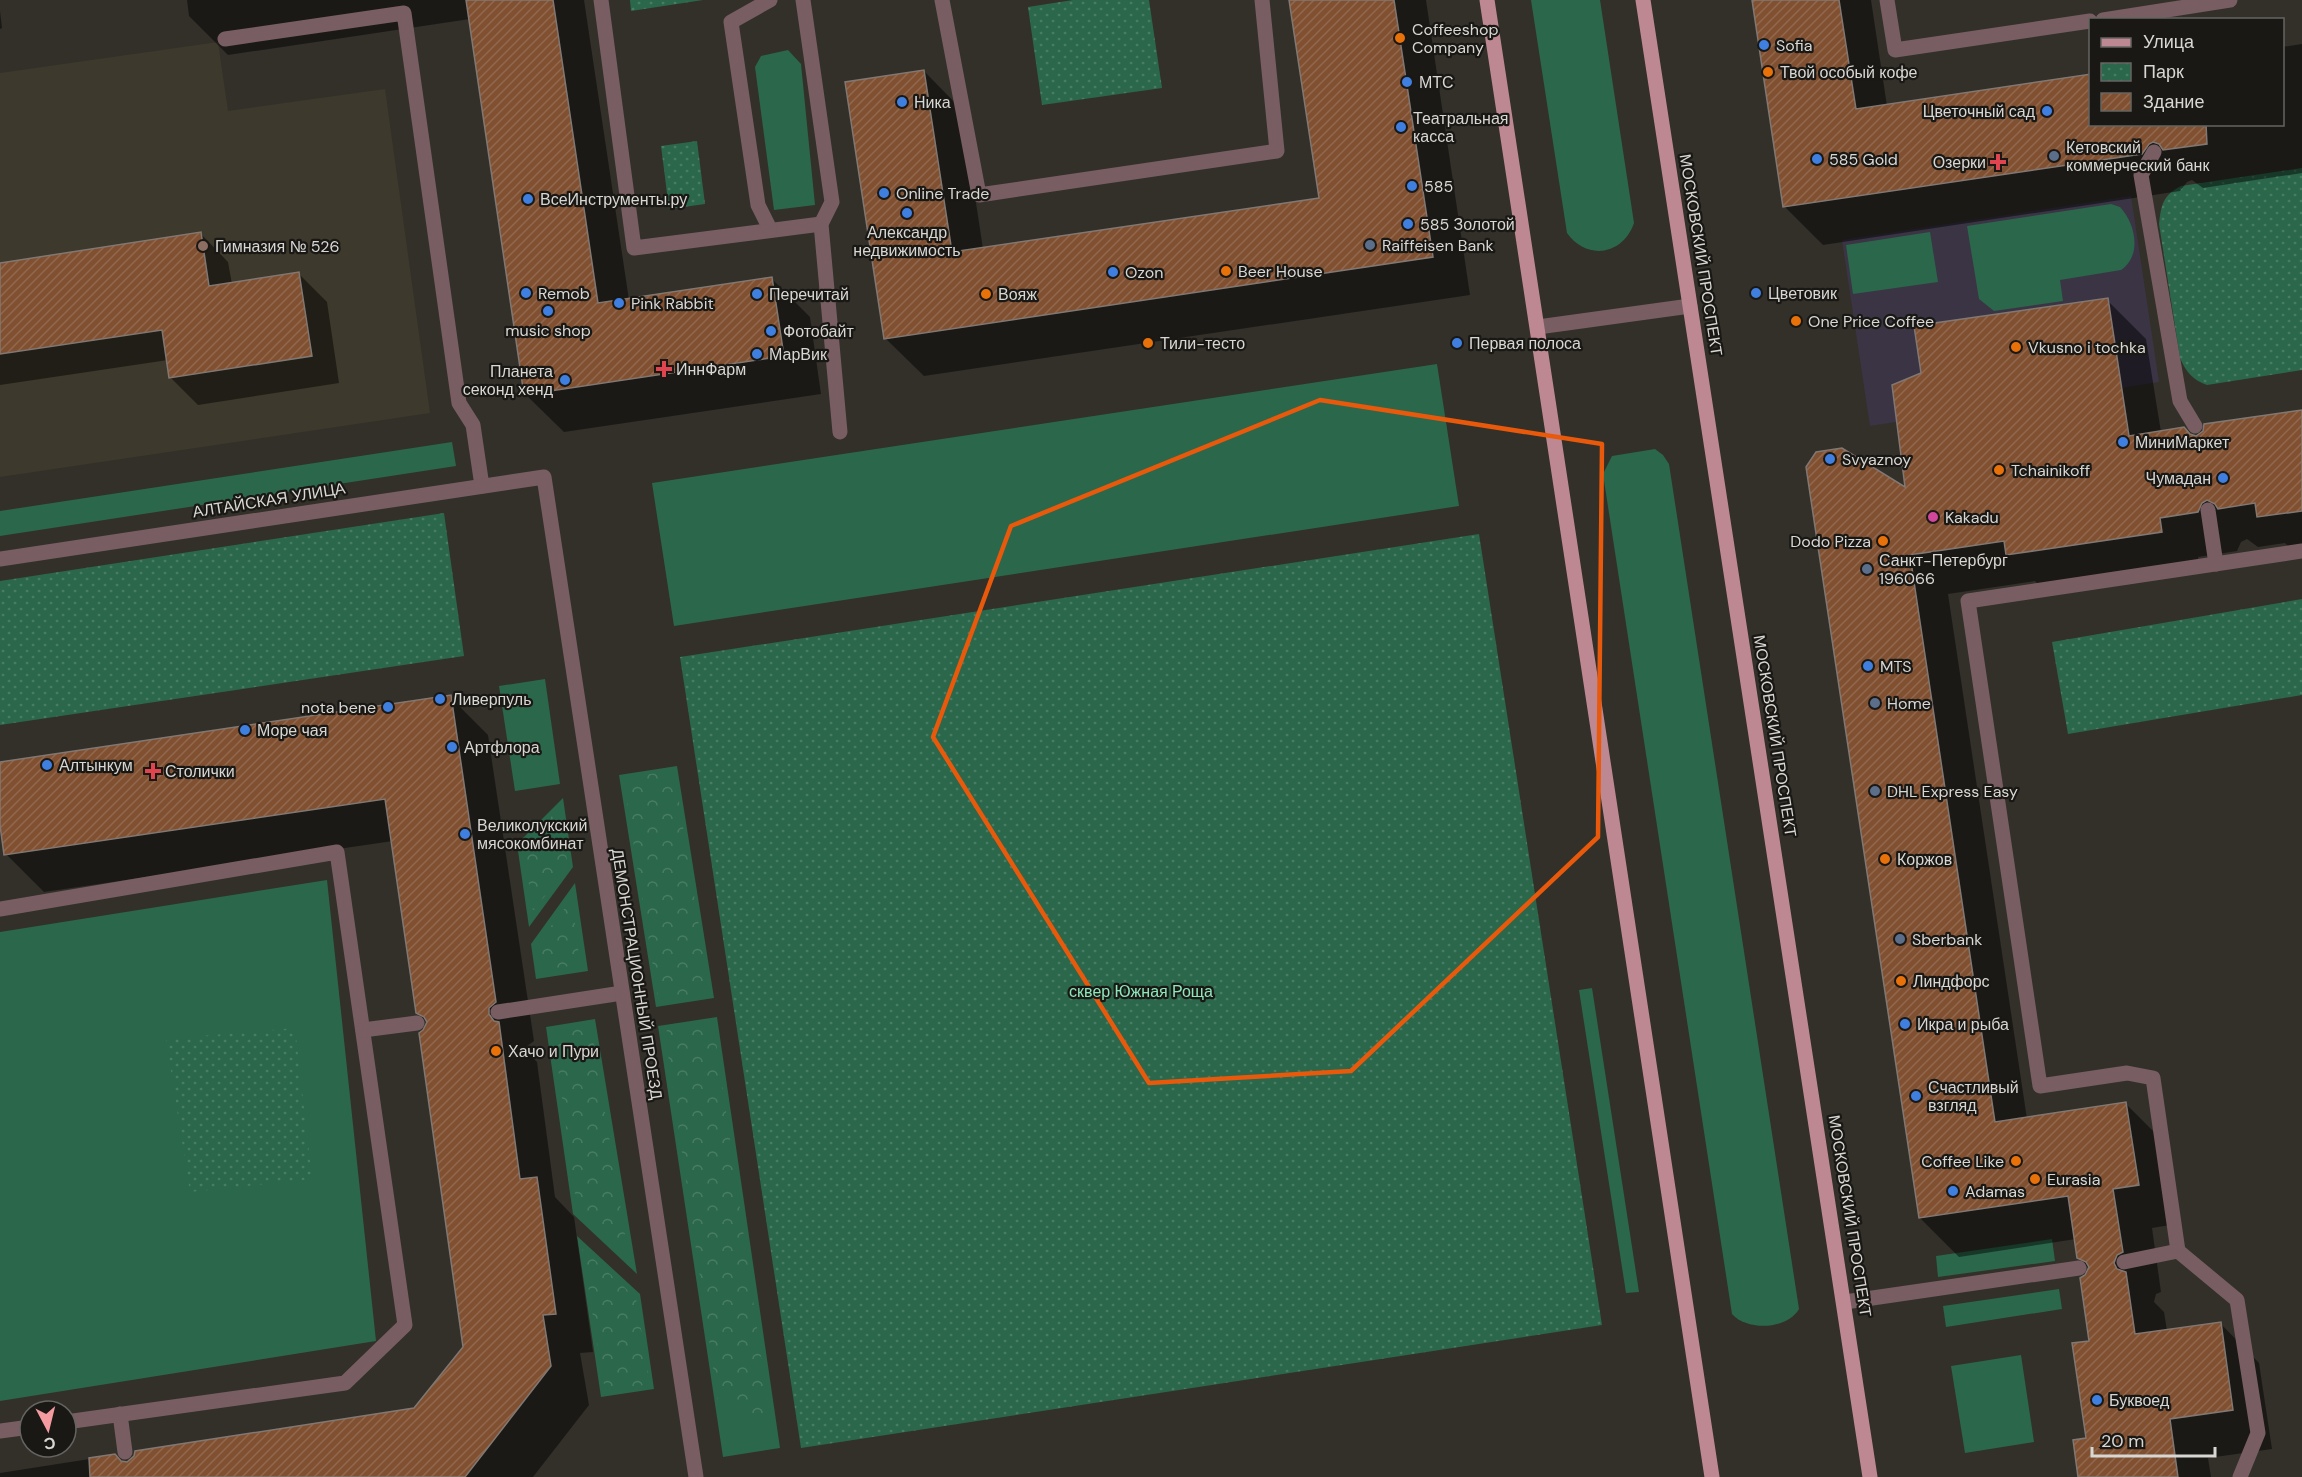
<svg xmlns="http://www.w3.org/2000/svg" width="2302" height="1477" font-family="'DM Sans',sans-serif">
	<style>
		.commercial { fill: #3a3445 }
		.built { fill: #3d392c }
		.green { fill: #2b674b }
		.forest { fill: url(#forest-crowns) }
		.park { fill: url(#park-dots) }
		.shadow { fill: #0007 }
		.building { fill: url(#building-hatch); stroke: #817873; stroke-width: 1.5 }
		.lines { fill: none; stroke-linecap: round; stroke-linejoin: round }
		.lane { stroke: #785d62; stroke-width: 15 }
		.street { stroke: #785d62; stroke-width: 15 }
		.primary { stroke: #be8892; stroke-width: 15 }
		.marked { fill: none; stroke: #e8590c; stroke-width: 4.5; stroke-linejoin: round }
		.food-dot { fill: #e8710a; stroke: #191815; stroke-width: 2 }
		.shop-dot { fill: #3f7fe0; stroke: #191815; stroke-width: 2 }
		.service-dot { fill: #5c6f8a; stroke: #191815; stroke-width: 2 }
		.health-dot { fill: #e0444e; stroke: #191815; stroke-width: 2 }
		.education-dot { fill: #8d6e63; stroke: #191815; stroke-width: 2 }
		.hotel-dot { fill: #d1479c; stroke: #191815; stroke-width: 2 }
		.labels { text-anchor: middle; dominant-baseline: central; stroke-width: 4.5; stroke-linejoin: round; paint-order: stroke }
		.poi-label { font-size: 16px; fill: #d8d7d3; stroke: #191815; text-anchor: start }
		.street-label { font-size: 16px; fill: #d8d7d3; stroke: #191815 }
		.park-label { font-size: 16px; fill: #8de7ba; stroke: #191815 }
	</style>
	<defs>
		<pattern id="forest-crowns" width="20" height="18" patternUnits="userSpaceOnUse" patternTransform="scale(1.5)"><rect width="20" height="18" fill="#2b674b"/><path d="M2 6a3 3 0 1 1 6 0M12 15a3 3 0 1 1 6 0" fill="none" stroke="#497c64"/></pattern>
		<pattern id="park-dots" width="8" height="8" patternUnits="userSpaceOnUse" patternTransform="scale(1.5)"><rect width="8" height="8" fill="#2b674b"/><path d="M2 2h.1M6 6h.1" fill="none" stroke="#497c64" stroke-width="1.8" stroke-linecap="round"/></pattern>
		<pattern id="building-hatch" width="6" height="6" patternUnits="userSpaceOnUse" patternTransform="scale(1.5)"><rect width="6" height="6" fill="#805031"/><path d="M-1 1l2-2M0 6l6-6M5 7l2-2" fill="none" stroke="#91684e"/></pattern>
	</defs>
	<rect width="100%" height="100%" fill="#323029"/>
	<path class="commercial" d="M 2131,196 L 2159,382 L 1870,426 L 1842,240 Z"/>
	<path class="built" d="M 218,42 L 228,111 L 385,89 L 430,413 L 0,477 L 0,73 Z"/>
	<g class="green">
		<path d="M 1531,0 L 1600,0 L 1634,223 C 1623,255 1587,261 1567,233 Z"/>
		<path d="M 788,50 L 801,64 L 815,205 L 774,210 L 755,67 L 761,56 Z"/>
		<path d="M 2111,204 L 2120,207 C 2136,224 2142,256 2121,270 L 2060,280 L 2063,301 L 1994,311 L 1979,299 L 1967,226 Z"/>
		<path d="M 1930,232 L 1938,282 L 1853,294 L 1846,245 Z"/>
		<path d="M 1437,364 L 1459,506 L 674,626 L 652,483 Z"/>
		<path d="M 452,442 L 456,466 L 0,536 L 0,511 Z"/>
		<path d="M 1655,449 L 1663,455 L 1669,464 L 1799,1309 C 1787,1330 1747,1331 1732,1314 L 1603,474 L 1612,456 Z"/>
		<path d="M 545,679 L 560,784 L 515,791 L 499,686 Z"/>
		<path d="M 677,766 L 714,998 L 656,1007 L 619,775 Z"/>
		<path d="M 563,798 L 573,867 L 529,927 L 517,844 Z"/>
		<path d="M 327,880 L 376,1341 L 0,1401 L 0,932 Z"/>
		<path d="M 575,883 L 588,971 L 536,979 L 531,944 Z"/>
		<path d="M 1592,988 L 1639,1292 L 1626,1293 L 1579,990 Z"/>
		<path d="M 717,1017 L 780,1448 L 723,1457 L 658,1026 Z"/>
		<path d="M 595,1019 L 637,1274 L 573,1214 L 546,1027 Z"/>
		<path d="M 577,1236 L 640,1294 L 654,1389 L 601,1397 Z"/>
		<path d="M 2052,1239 L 2055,1261 L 1938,1277 L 1936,1256 Z"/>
		<path d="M 2059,1289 L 2062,1309 L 1946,1327 L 1943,1306 Z"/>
		<path d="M 2021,1355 L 2034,1442 L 1965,1453 L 1951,1366 Z"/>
	</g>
	<g class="forest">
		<path d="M 670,771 L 675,776 L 709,989 L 705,995 L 663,1002 L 658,998 L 624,783 L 629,777 Z"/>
		<path d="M 559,809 L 568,867 L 533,911 L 523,846 Z"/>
		<path d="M 572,899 L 580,964 L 541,971 L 538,943 Z"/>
		<path d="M 709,1023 L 714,1027 L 769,1412 L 767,1417 L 751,1418 L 737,1406 L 718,1402 L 665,1034 L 668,1029 Z"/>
		<path d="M 591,1026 L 629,1259 L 577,1209 L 553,1031 Z"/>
		<path d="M 582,1248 L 636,1298 L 650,1384 L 605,1391 Z"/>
	</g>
	<g class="park">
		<path d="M 630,0 L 703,0 L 631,11 Z"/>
		<path d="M 1073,0 L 1149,0 L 1162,88 L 1042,105 L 1028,7 Z"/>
		<path d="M 697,141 L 705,204 L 669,209 L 661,146 Z"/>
		<path d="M 2302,168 L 2302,370 L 2207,385 C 2193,380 2186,372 2180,358 L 2159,224 C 2161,205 2163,195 2181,186 Z"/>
		<path d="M 444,513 L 464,656 L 0,725 L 0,581 Z"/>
		<path d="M 1479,534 L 1602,1325 L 801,1448 L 680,657 Z"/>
		<path d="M 2302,599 L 2302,695 L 2068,734 L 2052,642 Z"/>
		<path d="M 295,1028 L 312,1179 L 190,1192 L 166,1039 Z"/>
	</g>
	<g class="shadow">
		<path d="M 187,0 L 584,0 L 629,300 L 772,279 L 810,317 L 821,394 L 564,432 L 525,394 L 470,19 L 228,55 L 189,16 Z"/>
		<path d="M 1291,0 L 1426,0 L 1470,295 L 924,376 L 885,338 L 924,71 L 962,110 L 983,249 L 1320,199 Z"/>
		<path d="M 1753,0 L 1871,0 L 1887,106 L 2090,124 L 2282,124 L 2282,47 L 2302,44 L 2302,173 L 2203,188 L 2192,180 L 2187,182 L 2180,191 L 1823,245 L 1784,206 Z"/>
		<path d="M 0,11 L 2,28 L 0,29 Z"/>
		<path d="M 201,234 L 228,262 L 232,284 L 299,274 L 327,302 L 339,383 L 198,405 L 170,377 L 168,360 L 0,385 L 0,264 Z"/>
		<path d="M 2107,300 L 2146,339 L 2161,432 L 2196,437 L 2302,411 L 2302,555 L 2297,556 L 2285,543 L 2258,547 L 2247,539 L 2241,542 L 2237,551 L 2198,557 L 2200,571 L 2047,594 L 2035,581 L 1948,594 L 2027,1119 L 2126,1104 L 2165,1143 L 2177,1224 L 2152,1228 L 2161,1292 L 2156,1294 L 2154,1302 L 2164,1312 L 2167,1331 L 2220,1323 L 2259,1363 L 2272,1449 L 2208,1458 L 2211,1477 L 2080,1477 L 2087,1439 L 2091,1342 L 2090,1269 L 2079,1258 L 2076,1239 L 1959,1257 L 1920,1218 L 1907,490 Z"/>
		<path d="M 450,697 L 488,735 L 534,1041 L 527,1046 L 526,1051 L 537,1062 L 555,1197 L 574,1217 L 593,1352 L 580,1353 L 589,1405 L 533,1477 L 0,1477 L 0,1473 L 115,1455 L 122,1462 L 127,1463 L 415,1410 L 465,1347 L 428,1023 L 417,1013 L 393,841 L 44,892 L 6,854 L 0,814 L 0,763 Z"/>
	</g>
	<g class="building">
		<path d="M 466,0 L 553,0 L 598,303 L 772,277 L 784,356 L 524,395 Z"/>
		<path d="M 1289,0 L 1394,0 L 1433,257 L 884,339 L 845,82 L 924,70 L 952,252 L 1319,198 Z"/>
		<path d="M 1752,0 L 1839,0 L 1856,109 L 2091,74 L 2091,124 L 2206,124 L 2207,144 L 2163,150 L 2159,144 L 2153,142 L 2149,144 L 2142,154 L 1783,207 Z"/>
		<path d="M 201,232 L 209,286 L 299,272 L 312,356 L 169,378 L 162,330 L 0,354 L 0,263 Z"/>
		<path d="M 2108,298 L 2129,436 L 2184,427 L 2190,434 L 2196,436 L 2203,431 L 2204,424 L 2302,410 L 2302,511 L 2257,517 L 2255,503 L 2218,509 L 2215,504 L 2207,500 L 2202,503 L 2198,512 L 2160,518 L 2162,532 L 2006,555 L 2004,541 L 1910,555 L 1995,1122 L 2126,1102 L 2139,1185 L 2113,1189 L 2123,1252 L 2117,1255 L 2114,1263 L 2117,1269 L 2126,1272 L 2135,1334 L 2221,1322 L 2233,1410 L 2170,1419 L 2178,1477 L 2078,1477 L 2073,1440 L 2086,1438 L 2072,1343 L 2089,1341 L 2080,1278 L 2085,1275 L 2089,1267 L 2086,1262 L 2077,1258 L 2068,1196 L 1919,1218 L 1806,467 L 1816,452 L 1842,448 L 1905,487 L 1892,385 L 1921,373 L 1914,326 Z"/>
		<path d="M 451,695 L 496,1002 L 489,1008 L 489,1014 L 494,1021 L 499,1022 L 520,1179 L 537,1177 L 556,1314 L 543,1315 L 551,1366 L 465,1477 L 90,1477 L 89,1458 L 115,1454 L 121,1461 L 127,1462 L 134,1456 L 135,1451 L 414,1408 L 463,1347 L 419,1033 L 423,1030 L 427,1022 L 424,1017 L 416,1013 L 385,799 L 4,855 L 0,825 L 0,762 Z"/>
	</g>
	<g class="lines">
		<g class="lane">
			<path d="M 601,0 L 634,248 L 821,224"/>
			<path d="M 803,0 L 832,202 L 821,224 L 840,432"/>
			<path d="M 942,0 L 979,195 L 1277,151 L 1262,0"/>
			<path d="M 1887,0 L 1895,50 L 2090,21"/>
			<path d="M 2103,20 L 2230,0"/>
			<path d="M 225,39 L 404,13 L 459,403 L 473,425 L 482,486"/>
			<path d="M 2154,152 L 2141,175 L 2180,401 L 2195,426"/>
			<path d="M 770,229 L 758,205 L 731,22 L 770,0"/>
			<path d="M 1538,327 L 1690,306"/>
			<path d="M 2208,510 L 2216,564"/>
			<path d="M 0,909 L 337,852 L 405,1325 L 345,1383 L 66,1422"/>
			<path d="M 498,1012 L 622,993"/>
			<path d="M 363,1030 L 417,1023"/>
			<path d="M 2178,1251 L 2153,1078 L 2127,1073 L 2040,1086 L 1968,601 L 2302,551"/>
			<path d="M 2124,1262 L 2178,1251 L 2237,1300 L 2258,1433 L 2240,1477"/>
			<path d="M 1845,1302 L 2079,1268"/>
			<path d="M 120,1414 L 125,1452"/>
			<path d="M 0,1431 L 30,1427"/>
		</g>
		<path class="street" d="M 0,559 L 544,477 L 696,1477"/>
		<g class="primary">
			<path d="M 1487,0 L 1712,1477"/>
			<path d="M 1643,0 L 1870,1477"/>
		</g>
	</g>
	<path class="marked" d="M 1320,400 L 1602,444 L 1598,837 L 1351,1071 L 1149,1083 L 933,737 L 1011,526 Z"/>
	<g class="food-dot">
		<circle cx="1400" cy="38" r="6"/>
		<circle cx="1768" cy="72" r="6"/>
		<circle cx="1226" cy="271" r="6"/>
		<circle cx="986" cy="294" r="6"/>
		<circle cx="1796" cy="321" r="6"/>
		<circle cx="1148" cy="343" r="6"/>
		<circle cx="2016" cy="347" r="6"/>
		<circle cx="1999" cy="470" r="6"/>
		<circle cx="1883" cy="541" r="6"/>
		<circle cx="1885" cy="859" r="6"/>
		<circle cx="1901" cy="981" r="6"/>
		<circle cx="496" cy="1051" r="6"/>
		<circle cx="2016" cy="1161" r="6"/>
		<circle cx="2035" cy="1179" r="6"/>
	</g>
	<g class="shop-dot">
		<circle cx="1764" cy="45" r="6"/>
		<circle cx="1407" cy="82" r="6"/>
		<circle cx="902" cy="102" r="6"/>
		<circle cx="2047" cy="111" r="6"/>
		<circle cx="1401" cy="127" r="6"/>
		<circle cx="1817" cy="159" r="6"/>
		<circle cx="1412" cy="186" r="6"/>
		<circle cx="884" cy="193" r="6"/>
		<circle cx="528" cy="199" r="6"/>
		<circle cx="907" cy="213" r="6"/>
		<circle cx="1408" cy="224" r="6"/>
		<circle cx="1113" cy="272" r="6"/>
		<circle cx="526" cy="293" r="6"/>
		<circle cx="1756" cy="293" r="6"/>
		<circle cx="757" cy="294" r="6"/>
		<circle cx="619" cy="303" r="6"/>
		<circle cx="548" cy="311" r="6"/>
		<circle cx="771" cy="331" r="6"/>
		<circle cx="1457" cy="343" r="6"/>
		<circle cx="757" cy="354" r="6"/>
		<circle cx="565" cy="380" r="6"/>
		<circle cx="2123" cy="442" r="6"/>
		<circle cx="1830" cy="459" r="6"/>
		<circle cx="2223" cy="478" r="6"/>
		<circle cx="1868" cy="666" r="6"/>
		<circle cx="440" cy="699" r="6"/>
		<circle cx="388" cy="707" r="6"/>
		<circle cx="245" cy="730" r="6"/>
		<circle cx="452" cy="747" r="6"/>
		<circle cx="47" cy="765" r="6"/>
		<circle cx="465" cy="834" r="6"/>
		<circle cx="1905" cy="1024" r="6"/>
		<circle cx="1916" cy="1096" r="6"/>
		<circle cx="1953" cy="1191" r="6"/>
		<circle cx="2097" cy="1400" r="6"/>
	</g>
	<g class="service-dot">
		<circle cx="2054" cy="156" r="6"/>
		<circle cx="1370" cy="245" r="6"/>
		<circle cx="1867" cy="569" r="6"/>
		<circle cx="1875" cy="703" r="6"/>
		<circle cx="1875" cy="791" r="6"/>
		<circle cx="1900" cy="939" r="6"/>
	</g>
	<g class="health-dot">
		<path d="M1995 153h6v6h6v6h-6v6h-6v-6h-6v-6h6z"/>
		<path d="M661 360h6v6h6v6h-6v6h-6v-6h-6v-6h6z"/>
		<path d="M150 762h6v6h6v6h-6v6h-6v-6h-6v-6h6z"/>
	</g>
	<circle class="education-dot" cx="203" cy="246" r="6"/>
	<circle class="hotel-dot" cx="1933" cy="517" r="6"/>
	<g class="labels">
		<g class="poi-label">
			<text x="1412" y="29">Coffeeshop<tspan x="1412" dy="18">Company</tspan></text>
			<text x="1776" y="45">Sofia</text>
			<text x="1780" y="72">Твой особый кофе</text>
			<text x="1419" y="82">МТС</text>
			<text x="914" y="102">Ника</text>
			<text x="2035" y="111" text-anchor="end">Цветочный сад</text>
			<text x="1413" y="118">Театральная<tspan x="1413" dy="18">касса</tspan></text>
			<text x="2066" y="147">Кетовский<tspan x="2066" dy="18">коммерческий банк</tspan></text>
			<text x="1829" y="159">585 Gold</text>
			<text x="1986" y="162" text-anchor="end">Озерки</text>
			<text x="1424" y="186">585</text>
			<text x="896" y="193">Online Trade</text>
			<text x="540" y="199">ВсеИнструменты.ру</text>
			<text x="1420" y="224">585 Золотой</text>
			<text x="907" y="232" text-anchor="middle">Александр<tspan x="907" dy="18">недвижимость</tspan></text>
			<text x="1382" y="245">Raiffeisen Bank</text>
			<text x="215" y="246">Гимназия № 526</text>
			<text x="1238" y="271">Beer House</text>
			<text x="1125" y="272">Ozon</text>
			<text x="538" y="293">Remob</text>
			<text x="1768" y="293">Цветовик</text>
			<text x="769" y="294">Перечитай</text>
			<text x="998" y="294">Вояж</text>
			<text x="631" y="303">Pink Rabbit</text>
			<text x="1808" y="321">One Price Coffee</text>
			<text x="548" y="330" text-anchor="middle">music shop</text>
			<text x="783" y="331">Фотобайт</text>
			<text x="1160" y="343">Тили-тесто</text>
			<text x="1469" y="343">Первая полоса</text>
			<text x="2028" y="347">Vkusno i tochka</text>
			<text x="769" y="354">МарВик</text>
			<text x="676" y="369">ИннФарм</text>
			<text x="553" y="371" text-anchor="end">Планета<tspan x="553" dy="18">секонд хенд</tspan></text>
			<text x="2135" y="442">МиниМаркет</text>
			<text x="1842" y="459">Svyaznoy</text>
			<text x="2011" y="470">Tchainikoff</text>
			<text x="2211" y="478" text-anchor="end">Чумадан</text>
			<text x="1945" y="517">Kakadu</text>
			<text x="1871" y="541" text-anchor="end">Dodo Pizza</text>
			<text x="1879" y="560">Санкт-Петербург<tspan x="1879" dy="18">196066</tspan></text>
			<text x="1880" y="666">MTS</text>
			<text x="452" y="699">Ливерпуль</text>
			<text x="1887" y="703">Home</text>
			<text x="376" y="707" text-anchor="end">nota bene</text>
			<text x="257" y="730">Море чая</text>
			<text x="464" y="747">Артфлора</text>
			<text x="59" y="765">Алтынкум</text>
			<text x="165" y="771">Столички</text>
			<text x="1887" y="791">DHL Express Easy</text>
			<text x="477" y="825">Великолукский<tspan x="477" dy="18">мясокомбинат</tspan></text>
			<text x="1897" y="859">Коржов</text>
			<text x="1912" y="939">Sberbank</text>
			<text x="1913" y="981">Линдфорс</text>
			<text x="1917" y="1024">Икра и рыба</text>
			<text x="508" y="1051">Хачо и Пури</text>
			<text x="1928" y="1087">Счастливый<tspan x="1928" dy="18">взгляд</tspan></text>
			<text x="2004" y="1161" text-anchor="end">Coffee Like</text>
			<text x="2047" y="1179">Eurasia</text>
			<text x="1965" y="1191">Adamas</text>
			<text x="2109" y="1400">Буквоед</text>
		</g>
		<g class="street-label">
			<text transform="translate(1701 255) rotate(81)">МОСКОВСКИЙ ПРОСПЕКТ</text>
			<text transform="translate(269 500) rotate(-9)">АЛТАЙСКАЯ УЛИЦА</text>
			<text transform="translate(1775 736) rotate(81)">МОСКОВСКИЙ ПРОСПЕКТ</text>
			<text transform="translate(637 974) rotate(81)">ДЕМОНСТРАЦИОННЫЙ ПРОЕЗД</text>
			<text transform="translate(1850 1216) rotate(81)">МОСКОВСКИЙ ПРОСПЕКТ</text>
		</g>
		<g class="park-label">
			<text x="1141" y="991">сквер Южная Роща</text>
		</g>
	</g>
	<rect x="2089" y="18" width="195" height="108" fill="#191815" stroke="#656461" stroke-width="1.5"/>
	<rect x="2101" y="38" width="30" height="9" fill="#be8892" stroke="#656461" stroke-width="1.5"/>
	<text x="2143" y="48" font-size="18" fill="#d8d7d3">Улица</text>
	<rect x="2101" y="63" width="30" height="18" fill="url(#park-dots)" stroke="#656461" stroke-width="1.5"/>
	<text x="2143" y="78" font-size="18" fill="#d8d7d3">Парк</text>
	<rect x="2101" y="93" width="30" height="18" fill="url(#building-hatch)" stroke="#656461" stroke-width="1.5"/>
	<text x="2143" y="108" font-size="18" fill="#d8d7d3">Здание</text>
	<g transform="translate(48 1429) rotate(173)"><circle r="28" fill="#191815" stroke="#656461" stroke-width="1.5"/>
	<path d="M0-4.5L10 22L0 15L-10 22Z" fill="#f49aa1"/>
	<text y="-9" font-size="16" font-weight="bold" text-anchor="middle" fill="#d8d7d3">С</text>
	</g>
	<path d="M2092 1447v9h123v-9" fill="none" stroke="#d8d7d3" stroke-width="3"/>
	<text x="2101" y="1447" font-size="18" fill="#d8d7d3" stroke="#191815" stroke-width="4.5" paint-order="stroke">20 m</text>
</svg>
